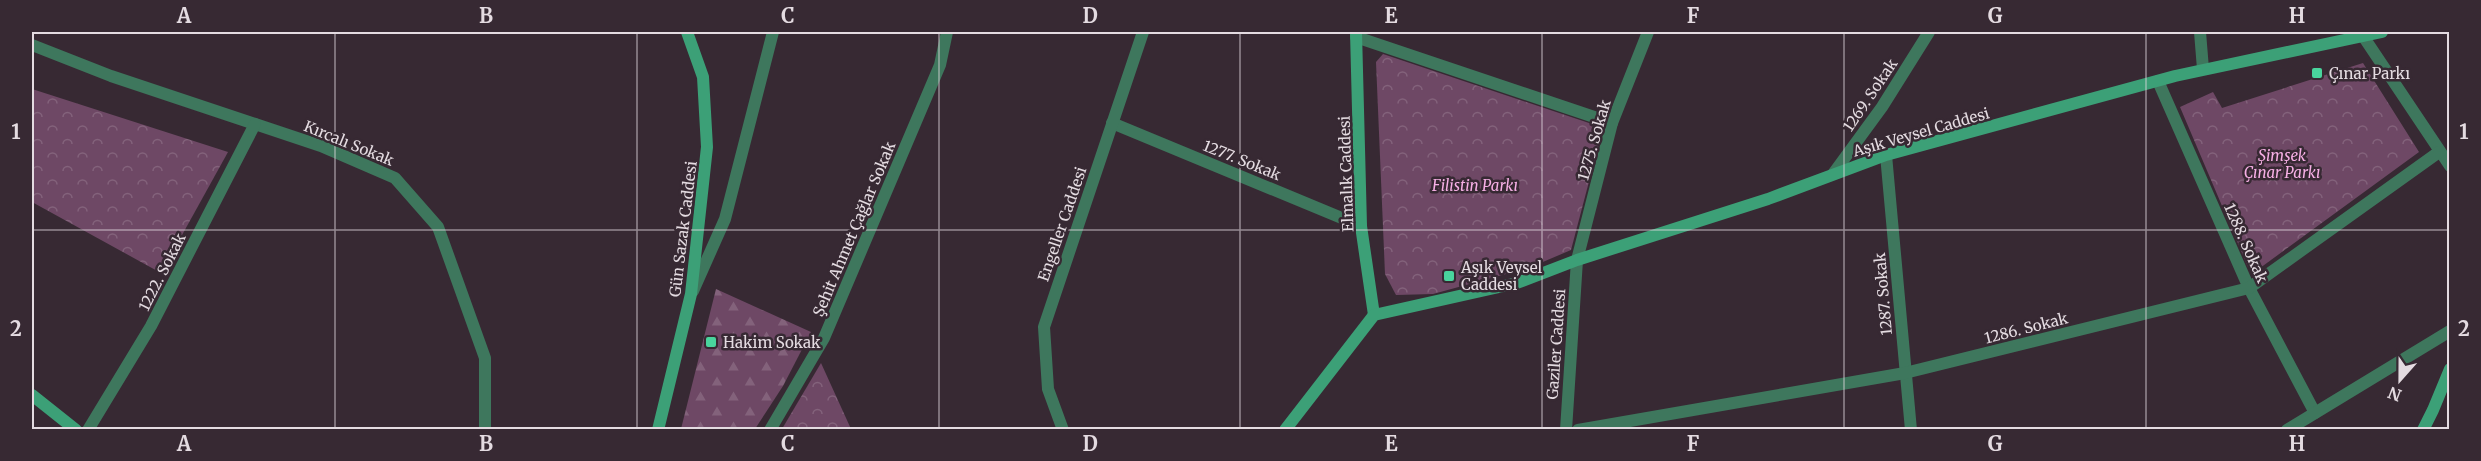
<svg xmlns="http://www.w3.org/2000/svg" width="2481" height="461" font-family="Merriweather,serif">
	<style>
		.forest { fill: url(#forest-firs) }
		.park { fill: url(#park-crowns) }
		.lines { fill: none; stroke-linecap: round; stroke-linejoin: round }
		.street { stroke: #3e775d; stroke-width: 12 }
		.secondary { stroke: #3ca077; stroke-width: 12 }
		.grid { fill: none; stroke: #e4dbe1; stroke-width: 1.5; stroke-opacity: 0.55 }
		.poi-dot { fill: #49d49d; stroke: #372933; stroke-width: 2 }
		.labels { text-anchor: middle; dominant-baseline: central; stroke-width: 5; stroke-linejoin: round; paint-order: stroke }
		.poi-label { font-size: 15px; fill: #e4dbe1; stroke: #372933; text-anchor: start }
		.street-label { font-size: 15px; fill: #e4dbe1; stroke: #372933 }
		.park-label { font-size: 15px; font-style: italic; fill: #f6afe5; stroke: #372933 }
		.neatline { fill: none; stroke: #e4dbe1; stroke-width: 2 }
		.grid-label { font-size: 20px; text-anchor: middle; font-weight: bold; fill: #e4dbe1 }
	</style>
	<defs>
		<pattern id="forest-firs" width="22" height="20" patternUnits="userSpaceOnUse" patternTransform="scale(1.5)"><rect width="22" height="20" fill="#6e4865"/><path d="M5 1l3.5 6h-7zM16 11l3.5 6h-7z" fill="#83627b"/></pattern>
		<pattern id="park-crowns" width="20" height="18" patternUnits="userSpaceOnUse" patternTransform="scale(1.5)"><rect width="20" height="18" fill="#6e4865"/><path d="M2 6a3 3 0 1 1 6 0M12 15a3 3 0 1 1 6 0" fill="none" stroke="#83627b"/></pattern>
	</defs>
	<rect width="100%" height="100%" fill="#372933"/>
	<path class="forest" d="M 716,289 L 811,332 L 783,386 L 755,429 L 681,429 Z"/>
	<g class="park">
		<path d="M 1383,54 L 1592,124 L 1602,132 L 1571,250 L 1531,267 L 1433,294 L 1396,295 L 1385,274 L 1376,62 Z"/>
		<path d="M 2363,63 L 2419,152 L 2260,268 L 2248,267 L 2180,107 L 2213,92 L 2222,108 Z"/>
		<path d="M 32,89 L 228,152 L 161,273 L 32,202 Z"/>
		<path d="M 821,363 L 851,429 L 782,429 Z"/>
	</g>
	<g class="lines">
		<g class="street">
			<path d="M 2200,32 L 2203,69"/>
			<path d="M 2363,36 L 2450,166"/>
			<path d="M 1356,37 L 1612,123"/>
			<path d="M 32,45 L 111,76 L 321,146 L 395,178 L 438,227 L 485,358 L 485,430"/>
			<path d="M 2158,81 L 2249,288 L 2315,413"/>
			<path d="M 1112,123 L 1361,226"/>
			<path d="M 1886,155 L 1911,430"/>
			<path d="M 1833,174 L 1882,107 L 1929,32"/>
			<path d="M 693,291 L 725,219 L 773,32"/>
			<path d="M 88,430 L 151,326 L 255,124"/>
			<path d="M 770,430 L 824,338 L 940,65 L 947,32"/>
			<path d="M 1063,430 L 1048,389 L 1044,327 L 1143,32"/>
			<path d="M 1566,430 L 1577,260 L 1612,123 L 1648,32"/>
			<path d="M 1578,430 L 1905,373 L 2249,288 L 2439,152"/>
			<path d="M 2287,430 L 2450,331"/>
		</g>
		<g class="secondary">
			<path d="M 1356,32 L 1361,226 L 1374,315"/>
			<path d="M 32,395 L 76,430"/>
			<path d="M 658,430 L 691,294 L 707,147 L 703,77 L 687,32"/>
			<path d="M 1285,430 L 1374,315 L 1517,283 L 1577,260 L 1768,199 L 1886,155 L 2175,76 L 2382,32"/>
			<path d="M 2423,430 L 2433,410 L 2450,369"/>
		</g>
	</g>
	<path class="grid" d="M 335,32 L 335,430M 637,32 L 637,430M 939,32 L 939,430M 1240,32 L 1240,430M 1542,32 L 1542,430M 1844,32 L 1844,430M 2146,32 L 2146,430M 32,230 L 2450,230"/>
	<g class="poi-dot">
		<rect x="2311" y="67" width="12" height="12" rx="3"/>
		<rect x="1443" y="270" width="12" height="12" rx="3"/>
		<rect x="705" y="336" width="12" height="12" rx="3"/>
	</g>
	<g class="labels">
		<g class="poi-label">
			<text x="2329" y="73">Çınar Parkı</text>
			<text x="1461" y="267">Aşık Veysel<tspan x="1461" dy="17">Caddesi</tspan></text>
			<text x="723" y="342">Hakim Sokak</text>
		</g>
		<g class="street-label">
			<text transform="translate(1870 95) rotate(-56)">1269. Sokak</text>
			<text transform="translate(1921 132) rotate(-16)">Aşık Veysel Caddesi</text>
			<text transform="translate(1594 140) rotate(-74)">1275. Sokak</text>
			<text transform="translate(349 143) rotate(22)">Kırcalı Sokak</text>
			<text transform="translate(1242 160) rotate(22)">1277. Sokak</text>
			<text transform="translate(1346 174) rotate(-92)">Elmalık Caddesi</text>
			<text transform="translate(1062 224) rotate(-71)">Engeller Caddesi</text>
			<text transform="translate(683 229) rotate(-83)">Gün Sazak Caddesi</text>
			<text transform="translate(854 229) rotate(-67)">Şehit Ahmet Çağlar Sokak</text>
			<text transform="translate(2246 243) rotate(66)">1288. Sokak</text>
			<text transform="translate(162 272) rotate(-63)">1222. Sokak</text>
			<text transform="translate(1883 294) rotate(-95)">1287. Sokak</text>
			<text transform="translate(2026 328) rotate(-14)">1286. Sokak</text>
			<text transform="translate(1556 344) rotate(-86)">Gaziler Caddesi</text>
		</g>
		<g class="park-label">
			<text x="2282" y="155">Şimşek<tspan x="2282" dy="17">Çınar Parkı</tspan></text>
			<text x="1475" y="185">Filistin Parkı</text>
		</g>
	</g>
	<rect width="2481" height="461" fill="none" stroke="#372933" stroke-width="66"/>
	<g transform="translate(2400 380) rotate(201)" stroke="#372933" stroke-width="4.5" paint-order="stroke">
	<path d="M0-4.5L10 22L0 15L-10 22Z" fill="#e4dbe1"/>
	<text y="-9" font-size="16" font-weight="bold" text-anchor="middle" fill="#e4dbe1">N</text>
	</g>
	<rect x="33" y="33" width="2415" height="395" class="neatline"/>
	<g class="grid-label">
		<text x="184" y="23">A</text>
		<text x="486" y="23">B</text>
		<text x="788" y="23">C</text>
		<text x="1090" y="23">D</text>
		<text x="1391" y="23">E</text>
		<text x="1693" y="23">F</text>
		<text x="1995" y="23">G</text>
		<text x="2297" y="23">H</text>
		<text x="16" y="139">1</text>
		<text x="2464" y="139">1</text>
		<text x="16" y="336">2</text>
		<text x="2464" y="336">2</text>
		<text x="184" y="451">A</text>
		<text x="486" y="451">B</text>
		<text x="788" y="451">C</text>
		<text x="1090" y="451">D</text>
		<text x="1391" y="451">E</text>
		<text x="1693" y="451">F</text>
		<text x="1995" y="451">G</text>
		<text x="2297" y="451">H</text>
	</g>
</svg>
